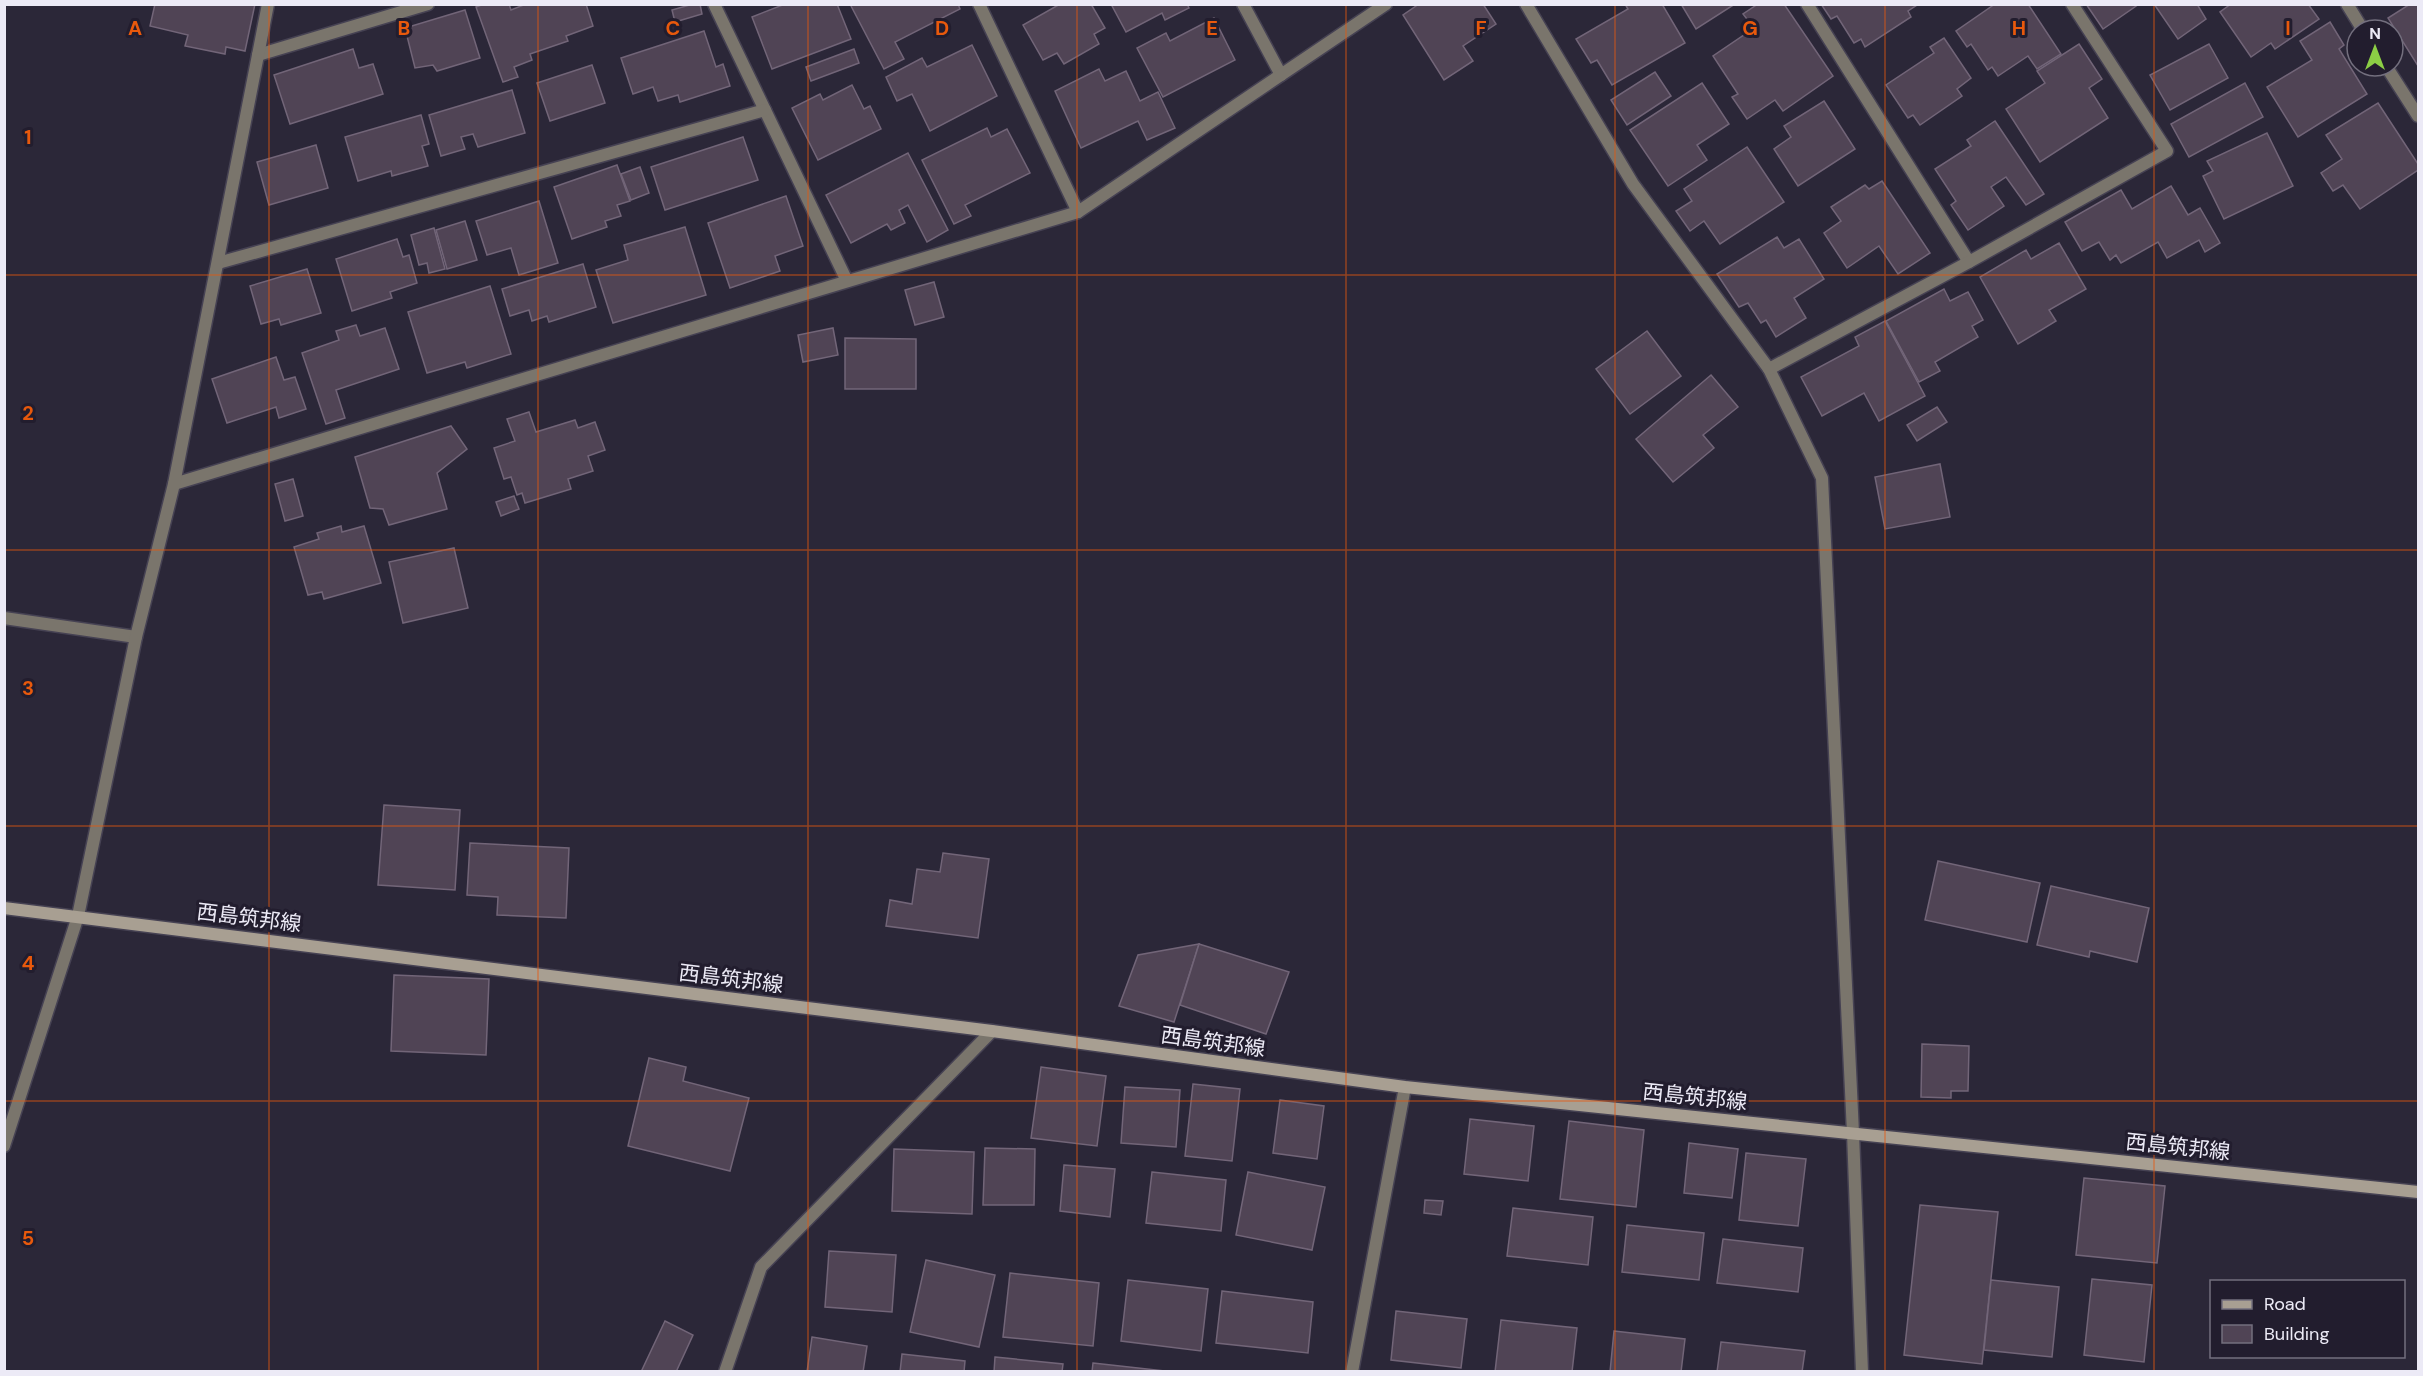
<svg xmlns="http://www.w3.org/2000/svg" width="2423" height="1376" font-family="'DM Sans','Noto Sans JP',sans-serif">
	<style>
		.building { fill: #504455; stroke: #726578; stroke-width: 1.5 }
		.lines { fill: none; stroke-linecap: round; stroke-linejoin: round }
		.street-casing { stroke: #464253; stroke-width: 15 }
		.secondary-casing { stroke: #464253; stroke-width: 15 }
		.street { stroke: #7a756c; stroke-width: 12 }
		.secondary { stroke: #a89f92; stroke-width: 12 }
		.grid { fill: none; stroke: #e8590c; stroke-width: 1.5; stroke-opacity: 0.55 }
		.labels { text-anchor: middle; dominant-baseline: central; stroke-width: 6; stroke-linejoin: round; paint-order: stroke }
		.street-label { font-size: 21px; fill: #eceaf6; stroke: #221d2e }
		.grid-label { font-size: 20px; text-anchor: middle; font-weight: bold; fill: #e8590c; stroke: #221d2e; stroke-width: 6; stroke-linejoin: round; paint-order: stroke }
	</style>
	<rect width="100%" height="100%" fill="#2b2738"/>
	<g class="building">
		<path d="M 155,4 L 255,4 L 245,51 L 226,47 L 225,54 L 185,46 L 188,35 L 150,26 Z"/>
		<path d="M 484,4 L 509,4 L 511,10 L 526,4 L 586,4 L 593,26 L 566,36 L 568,41 L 530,54 L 532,60 L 514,67 L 518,77 L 503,82 L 476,7 Z"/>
		<path d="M 693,4 L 700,4 L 702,14 L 675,22 L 672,10 Z"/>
		<path d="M 785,4 L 837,4 L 851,39 L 772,69 L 752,17 Z"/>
		<path d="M 850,4 L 958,4 L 960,9 L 895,42 L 904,59 L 884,69 Z"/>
		<path d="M 1060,4 L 1091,4 L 1105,28 L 1094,34 L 1099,44 L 1064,64 L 1057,53 L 1043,60 L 1023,25 Z"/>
		<path d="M 1111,4 L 1187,4 L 1189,8 L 1165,20 L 1162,13 L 1126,32 Z"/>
		<path d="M 1419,4 L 1483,4 L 1496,24 L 1463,46 L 1473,61 L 1444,80 L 1403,15 Z"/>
		<path d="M 1625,4 L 1662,4 L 1685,43 L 1612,85 L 1597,60 L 1591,63 L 1576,39 L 1628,9 Z"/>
		<path d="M 1681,4 L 1735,4 L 1696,29 Z"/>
		<path d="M 1758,4 L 1784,4 L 1833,76 L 1783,111 L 1775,100 L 1747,119 L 1732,97 L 1738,94 L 1713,56 L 1754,28 L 1743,14 Z"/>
		<path d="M 1821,4 L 1917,4 L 1917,5 L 1908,11 L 1911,17 L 1865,47 L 1861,39 L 1854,43 L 1837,16 L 1831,19 Z"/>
		<path d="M 1995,4 L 2028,4 L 2061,54 L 2037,69 L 2028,56 L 1998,76 L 1992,67 L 1988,70 L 1971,44 L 1967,47 L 1956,31 Z"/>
		<path d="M 2086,4 L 2139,4 L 2103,29 Z"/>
		<path d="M 2154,4 L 2197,4 L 2206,19 L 2178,39 Z"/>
		<path d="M 2231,4 L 2308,4 L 2319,19 L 2275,49 L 2271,43 L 2251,57 L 2220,12 Z"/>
		<path d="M 2410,4 L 2418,4 L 2418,66 L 2388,18 Z"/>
		<path d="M 465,10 L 480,58 L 437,71 L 433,65 L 415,68 L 405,28 Z"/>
		<path d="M 1214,18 L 1235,60 L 1163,97 L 1137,48 L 1166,33 L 1170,41 Z"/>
		<path d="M 2330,22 L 2344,45 L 2339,49 L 2367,94 L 2298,137 L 2267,87 L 2312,60 L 2300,41 Z"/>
		<path d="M 704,31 L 716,67 L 723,64 L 730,86 L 680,102 L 678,95 L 658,101 L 653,87 L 633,94 L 621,58 Z"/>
		<path d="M 1944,38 L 1971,78 L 1957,89 L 1962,96 L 1920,125 L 1913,115 L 1908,118 L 1886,85 L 1934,53 L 1930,47 Z"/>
		<path d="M 2079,44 L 2102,79 L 2089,88 L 2108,118 L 2040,162 L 2006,109 L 2045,83 L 2037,71 Z"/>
		<path d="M 2209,44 L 2228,78 L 2170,110 L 2150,75 Z"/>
		<path d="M 972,45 L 997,96 L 930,131 L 912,94 L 897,101 L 886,77 L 922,58 L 927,67 Z"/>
		<path d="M 353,49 L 359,68 L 373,64 L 383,94 L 290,124 L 274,75 Z"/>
		<path d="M 854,49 L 859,63 L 811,81 L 806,67 Z"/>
		<path d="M 592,65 L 605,103 L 550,121 L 537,83 Z"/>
		<path d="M 1099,69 L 1105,81 L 1126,71 L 1140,101 L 1158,92 L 1175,128 L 1147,140 L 1138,121 L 1081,148 L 1055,91 Z"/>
		<path d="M 1655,72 L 1671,96 L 1627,125 L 1611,100 Z"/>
		<path d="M 1702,83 L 1729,124 L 1697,145 L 1707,160 L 1668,186 L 1630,130 Z"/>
		<path d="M 2245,83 L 2263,117 L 2189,157 L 2171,124 Z"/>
		<path d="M 852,85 L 864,109 L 870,106 L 881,129 L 818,160 L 792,108 L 820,94 L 823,100 Z"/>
		<path d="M 512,90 L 525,133 L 478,147 L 473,134 L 461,137 L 465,149 L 441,156 L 429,115 Z"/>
		<path d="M 1824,101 L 1855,149 L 1798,186 L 1774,149 L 1791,137 L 1784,126 Z"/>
		<path d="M 2378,103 L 2418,164 L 2418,170 L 2360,209 L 2343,185 L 2333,191 L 2321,173 L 2342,159 L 2326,135 Z"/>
		<path d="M 421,115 L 429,144 L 422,146 L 428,166 L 392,176 L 391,171 L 358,181 L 345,137 Z"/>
		<path d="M 1995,121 L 2044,194 L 2026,205 L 2006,177 L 1991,187 L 2004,206 L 1968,230 L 1951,205 L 1956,201 L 1935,169 L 1971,146 L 1967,140 Z"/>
		<path d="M 987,128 L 991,137 L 1007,129 L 1030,173 L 965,205 L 971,216 L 954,224 L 922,160 Z"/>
		<path d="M 2267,133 L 2293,186 L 2224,219 L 2203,176 L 2213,171 L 2207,161 Z"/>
		<path d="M 743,137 L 758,180 L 665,210 L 651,167 Z"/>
		<path d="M 316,145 L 328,188 L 269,205 L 257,162 Z"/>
		<path d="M 1747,147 L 1784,202 L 1720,244 L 1704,221 L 1690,231 L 1676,211 L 1692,201 L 1684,189 Z"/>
		<path d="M 908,153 L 948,230 L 927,242 L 908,205 L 899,210 L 905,223 L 891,230 L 887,224 L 851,243 L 826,195 Z"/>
		<path d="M 617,165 L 630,201 L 617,205 L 621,216 L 605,221 L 607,227 L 572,239 L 554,187 Z"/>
		<path d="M 640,167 L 649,193 L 631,200 L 621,174 Z"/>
		<path d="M 1882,181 L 1930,253 L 1898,274 L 1879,246 L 1847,268 L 1824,233 L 1841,221 L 1831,207 L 1865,185 L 1869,189 Z"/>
		<path d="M 2171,186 L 2188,215 L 2200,208 L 2220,243 L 2205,252 L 2199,240 L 2167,258 L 2158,242 L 2121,263 L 2116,255 L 2110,260 L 2099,242 L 2082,251 L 2065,222 L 2121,190 L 2132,209 Z"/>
		<path d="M 786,196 L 803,246 L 775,256 L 780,271 L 730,288 L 708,223 Z"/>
		<path d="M 539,201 L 558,263 L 519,275 L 511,248 L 487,255 L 476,221 Z"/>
		<path d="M 465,221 L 477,260 L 447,269 L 436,230 Z"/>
		<path d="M 685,227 L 706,295 L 613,323 L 596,270 L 628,260 L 624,245 Z"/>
		<path d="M 434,228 L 445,269 L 429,273 L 427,263 L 419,265 L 411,235 Z"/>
		<path d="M 1777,237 L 1784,248 L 1799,239 L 1824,279 L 1794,298 L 1806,318 L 1776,337 L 1766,320 L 1761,323 L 1748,303 L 1739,307 L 1717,274 Z"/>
		<path d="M 397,239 L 403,257 L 409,255 L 417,283 L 390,292 L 392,298 L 352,311 L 336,259 Z"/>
		<path d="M 2059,243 L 2086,289 L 2049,310 L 2056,321 L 2018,344 L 1980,277 L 2026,250 L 2031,259 Z"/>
		<path d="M 583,264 L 596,307 L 549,322 L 547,316 L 532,321 L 529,310 L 510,316 L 502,289 Z"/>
		<path d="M 307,269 L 321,313 L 281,325 L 279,319 L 261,324 L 250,286 Z"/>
		<path d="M 934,282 L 944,317 L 915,325 L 905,290 Z"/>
		<path d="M 490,286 L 511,354 L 467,368 L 465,362 L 427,373 L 408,312 Z"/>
		<path d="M 1944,289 L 1950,301 L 1968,292 L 1983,320 L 1972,326 L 1978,337 L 1935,362 L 1940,371 L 1919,382 L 1886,321 Z"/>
		<path d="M 1885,321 L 1925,396 L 1879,421 L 1864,393 L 1822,416 L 1801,377 L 1859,346 L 1855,337 Z"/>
		<path d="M 356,325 L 360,336 L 385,328 L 399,369 L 336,390 L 345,418 L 326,424 L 302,353 L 339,340 L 336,331 Z"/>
		<path d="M 833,328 L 838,355 L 803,362 L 798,335 Z"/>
		<path d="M 1647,331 L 1681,376 L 1630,414 L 1596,369 Z"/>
		<path d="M 845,338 L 916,339 L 916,389 L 845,389 Z"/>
		<path d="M 276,357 L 284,380 L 295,377 L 306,409 L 279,418 L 276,407 L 227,423 L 212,379 Z"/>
		<path d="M 1711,375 L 1738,407 L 1703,435 L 1714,448 L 1673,482 L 1636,439 Z"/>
		<path d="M 1937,407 L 1947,422 L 1917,441 L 1907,425 Z"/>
		<path d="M 529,412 L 536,432 L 575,420 L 578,428 L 595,422 L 605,450 L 588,456 L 593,471 L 568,479 L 571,489 L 525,503 L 522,493 L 517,495 L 511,477 L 504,479 L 494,448 L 515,441 L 507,419 Z"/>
		<path d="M 451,426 L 467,449 L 437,473 L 447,509 L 389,525 L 383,509 L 370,508 L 355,457 Z"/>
		<path d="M 1940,464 L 1950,517 L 1885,529 L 1875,477 Z"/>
		<path d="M 293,479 L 303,516 L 285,521 L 275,484 Z"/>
		<path d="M 514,496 L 519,509 L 501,516 L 496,502 Z"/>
		<path d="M 341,526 L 342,532 L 364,526 L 381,583 L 324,599 L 322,592 L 308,595 L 294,547 L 319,539 L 317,533 Z"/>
		<path d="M 454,548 L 468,608 L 403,623 L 389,562 Z"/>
		<path d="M 384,805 L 460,810 L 455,890 L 378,885 Z"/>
		<path d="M 470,843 L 569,848 L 566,918 L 497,915 L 498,897 L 467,895 Z"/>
		<path d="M 943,853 L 989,859 L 978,938 L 886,926 L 890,900 L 912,904 L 917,869 L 940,872 Z"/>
		<path d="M 1938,861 L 2040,883 L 2027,942 L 1925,920 Z"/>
		<path d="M 2051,886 L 2149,908 L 2137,962 L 2090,951 L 2089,957 L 2037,945 Z"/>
		<path d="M 1199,944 L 1174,1022 L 1119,1006 L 1138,955 Z"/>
		<path d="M 1199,944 L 1289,972 L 1266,1034 L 1180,1005 Z"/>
		<path d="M 394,975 L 489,979 L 486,1055 L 391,1051 Z"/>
		<path d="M 1922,1044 L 1969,1046 L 1968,1091 L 1951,1091 L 1951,1098 L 1921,1097 Z"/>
		<path d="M 649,1058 L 686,1067 L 683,1081 L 749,1098 L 730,1171 L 628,1146 Z"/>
		<path d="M 1041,1067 L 1106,1076 L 1097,1146 L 1031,1138 Z"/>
		<path d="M 1193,1084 L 1240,1089 L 1232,1161 L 1185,1156 Z"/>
		<path d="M 1125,1087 L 1180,1090 L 1176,1147 L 1121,1143 Z"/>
		<path d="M 1280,1100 L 1324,1106 L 1317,1159 L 1273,1153 Z"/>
		<path d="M 1470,1119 L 1534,1126 L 1528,1181 L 1464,1174 Z"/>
		<path d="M 1569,1121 L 1644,1130 L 1636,1207 L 1560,1199 Z"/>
		<path d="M 1689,1143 L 1738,1149 L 1732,1198 L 1684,1193 Z"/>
		<path d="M 985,1148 L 1035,1149 L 1034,1205 L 983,1205 Z"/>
		<path d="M 894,1149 L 974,1152 L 972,1214 L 892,1211 Z"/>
		<path d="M 1746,1153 L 1806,1159 L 1798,1226 L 1739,1220 Z"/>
		<path d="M 1064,1165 L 1115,1169 L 1110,1217 L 1060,1211 Z"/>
		<path d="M 1152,1172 L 1226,1180 L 1221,1231 L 1146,1223 Z"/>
		<path d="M 1248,1172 L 1325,1187 L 1312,1250 L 1236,1235 Z"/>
		<path d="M 2084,1178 L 2165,1186 L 2157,1263 L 2076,1255 Z"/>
		<path d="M 1425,1200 L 1443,1201 L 1441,1215 L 1424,1213 Z"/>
		<path d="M 1920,1205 L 1998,1212 L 1982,1364 L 1904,1355 Z"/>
		<path d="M 1513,1208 L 1593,1217 L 1588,1265 L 1507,1256 Z"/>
		<path d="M 1627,1225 L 1704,1233 L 1699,1280 L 1622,1272 Z"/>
		<path d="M 1723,1239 L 1803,1248 L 1798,1292 L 1717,1283 Z"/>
		<path d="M 829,1251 L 896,1255 L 892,1312 L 825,1307 Z"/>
		<path d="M 926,1260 L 995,1275 L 979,1347 L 910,1332 Z"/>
		<path d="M 1010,1273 L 1099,1283 L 1093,1346 L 1003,1337 Z"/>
		<path d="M 2092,1279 L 2152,1285 L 2144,1362 L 2084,1355 Z"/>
		<path d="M 1128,1280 L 1208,1289 L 1201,1351 L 1121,1341 Z"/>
		<path d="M 1991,1280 L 2059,1287 L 2052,1357 L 1984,1350 Z"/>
		<path d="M 1222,1291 L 1313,1302 L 1308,1353 L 1216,1343 Z"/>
		<path d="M 1396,1311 L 1467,1319 L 1461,1368 L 1391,1360 Z"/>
		<path d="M 1501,1320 L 1577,1328 L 1572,1372 L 1495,1372 Z"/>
		<path d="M 665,1321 L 693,1335 L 676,1372 L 641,1372 Z"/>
		<path d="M 1614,1331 L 1685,1339 L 1681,1372 L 1610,1372 Z"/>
		<path d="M 812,1337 L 867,1346 L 863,1372 L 807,1372 Z"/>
		<path d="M 1721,1342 L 1805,1351 L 1802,1372 L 1717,1372 Z"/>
		<path d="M 902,1354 L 965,1361 L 964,1372 L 900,1372 Z"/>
		<path d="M 995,1357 L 1063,1364 L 1062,1372 L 994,1372 Z"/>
		<path d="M 1093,1363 L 1174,1372 L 1092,1372 Z"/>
	</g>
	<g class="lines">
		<defs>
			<g id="street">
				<path d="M 714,4 L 847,281"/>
				<path d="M 979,4 L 1078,212"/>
				<path d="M 1243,4 L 1281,75"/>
				<path d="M 1526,4 L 1633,184 L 1769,369 L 1822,478 L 1853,1133 L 1862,1372"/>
				<path d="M 1807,4 L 1969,262"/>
				<path d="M 2347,4 L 2363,30"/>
				<path d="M 258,55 L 428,4"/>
				<path d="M 2386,66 L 2418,116"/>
				<path d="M 218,263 L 765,110"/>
				<path d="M 1769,369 L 1969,262 L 2167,151 L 2072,4"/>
				<path d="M 174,484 L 1078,212 L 1386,4"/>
				<path d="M 4,618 L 136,637"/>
				<path d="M 4,1146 L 78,916 L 136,637 L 174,484 L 268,4"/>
				<path d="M 725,1372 L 761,1267 L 992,1031"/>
				<path d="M 1352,1372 L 1405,1087"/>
			</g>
			<path id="secondary" d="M 4,908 L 992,1031 L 1405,1087 L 2418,1192"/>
		</defs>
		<use href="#street" class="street-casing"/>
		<use href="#secondary" class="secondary-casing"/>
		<use href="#street" class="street"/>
		<use href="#secondary" class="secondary"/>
	</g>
	<path class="grid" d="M 269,4 L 269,1372M 538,4 L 538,1372M 808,4 L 808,1372M 1077,4 L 1077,1372M 1346,4 L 1346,1372M 1615,4 L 1615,1372M 1885,4 L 1885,1372M 2154,4 L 2154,1372M 4,275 L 2418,275M 4,550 L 2418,550M 4,826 L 2418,826M 4,1101 L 2418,1101"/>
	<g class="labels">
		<g class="street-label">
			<text transform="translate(249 918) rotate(7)">西島筑邦線</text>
			<text transform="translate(731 979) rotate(7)">西島筑邦線</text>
			<text transform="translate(1213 1042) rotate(8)">西島筑邦線</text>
			<text transform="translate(1695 1097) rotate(6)">西島筑邦線</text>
			<text transform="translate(2178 1147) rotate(6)">西島筑邦線</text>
		</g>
	</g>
	<g class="grid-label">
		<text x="135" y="35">A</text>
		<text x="404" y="35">B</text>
		<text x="673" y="35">C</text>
		<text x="942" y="35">D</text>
		<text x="1212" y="35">E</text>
		<text x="1481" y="35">F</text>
		<text x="1750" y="35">G</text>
		<text x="2019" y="35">H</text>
		<text x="2288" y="35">I</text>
		<text x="28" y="144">1</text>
		<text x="28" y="420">2</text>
		<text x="28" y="695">3</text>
		<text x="28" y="970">4</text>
		<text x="28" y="1245">5</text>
	</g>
	<rect width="2423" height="1376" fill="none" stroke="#eceaf6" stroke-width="12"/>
	<rect x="2210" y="1280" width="195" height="78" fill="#221d2e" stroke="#736f7e" stroke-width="1.5"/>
	<rect x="2222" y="1300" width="30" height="9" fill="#a89f92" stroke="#736f7e" stroke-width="1.5"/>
	<text x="2264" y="1310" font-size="18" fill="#eceaf6">Road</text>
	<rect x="2222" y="1325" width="30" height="18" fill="#504455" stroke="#736f7e" stroke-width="1.5"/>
	<text x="2264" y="1340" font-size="18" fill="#eceaf6">Building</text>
	<g transform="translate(2375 48)"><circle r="28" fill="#221d2e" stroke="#736f7e" stroke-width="1.5"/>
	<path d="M0-4.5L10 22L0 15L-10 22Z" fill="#8cce45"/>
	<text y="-9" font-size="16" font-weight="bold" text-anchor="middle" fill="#eceaf6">N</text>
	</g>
</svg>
